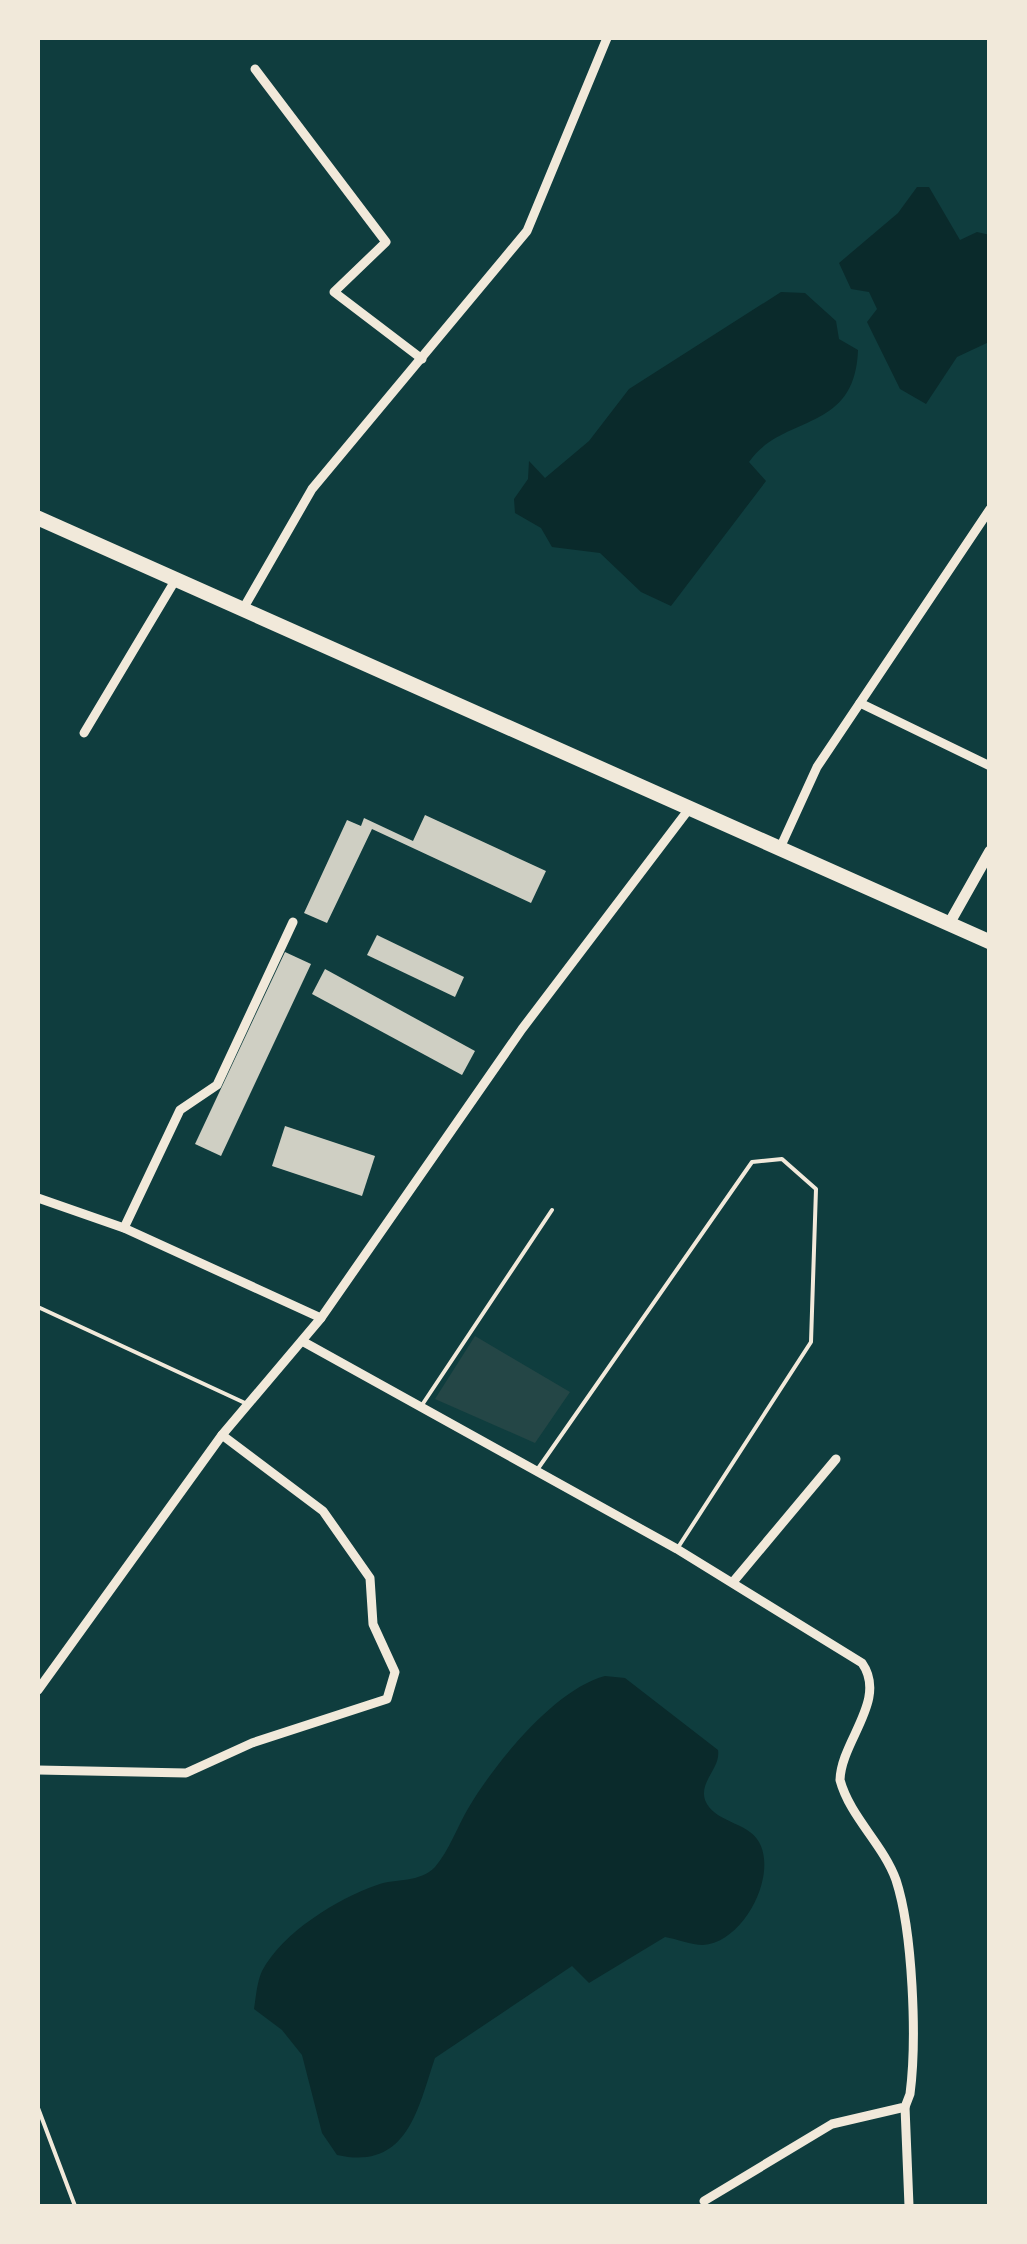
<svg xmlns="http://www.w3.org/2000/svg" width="1027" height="2244" font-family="'DM Sans',sans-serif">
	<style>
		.green { fill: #244646 }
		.water { fill: #0a2a2b }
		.building { fill: #cfcfc3 }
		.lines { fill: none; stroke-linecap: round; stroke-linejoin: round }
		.service { stroke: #f1e9da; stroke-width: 4 }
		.minor { stroke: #f1e9da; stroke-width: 9 }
		.tertiary { stroke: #f1e9da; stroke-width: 11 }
		.trunk { stroke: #f1e9da; stroke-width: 15 }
	</style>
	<rect width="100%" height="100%" fill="#0f3d3e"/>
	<path class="green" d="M 475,1336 L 570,1392 L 535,1443 L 435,1399 Z"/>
	<g class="water">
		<path d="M 917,187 L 929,187 L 960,240 L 977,232 L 990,235 L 989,342 L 957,357 L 926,404 L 900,389 L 867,322 L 877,309 L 869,292 L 851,289 L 839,263 L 898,213 Z"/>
		<path d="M 781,292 L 805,293 L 836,321 L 839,339 L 858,350 C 855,434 783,413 749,462 L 766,481 L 671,606 L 641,592 L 600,553 L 552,547 L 541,528 L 515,513 L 514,499 L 528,479 L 529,461 L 545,478 L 589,441 L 629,389 Z"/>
		<path d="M 605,1676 L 625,1678 L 718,1750 C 721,1768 699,1781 705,1800 C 714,1823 747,1821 759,1842 C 778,1876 743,1943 703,1945 C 691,1945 677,1939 665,1937 L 589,1983 L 572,1966 L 435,2058 C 418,2108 408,2171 337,2155 L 322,2133 L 302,2055 L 282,2030 L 254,2009 C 256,1996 257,1982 262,1971 C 283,1932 337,1899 377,1885 C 396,1878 420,1883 435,1867 C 449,1851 458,1825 469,1807 C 495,1763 555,1689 605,1676 Z"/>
	</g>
	<g class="building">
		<path d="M 425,815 L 546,871 L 531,903 L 372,829 L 327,923 L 304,913 L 347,820 L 361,826 L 364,818 L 413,841 Z"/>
		<path d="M 377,935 L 464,977 L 455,997 L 367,955 Z"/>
		<path d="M 285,952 L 311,964 L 221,1156 L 195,1144 Z"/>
		<path d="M 325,969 L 475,1051 L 462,1075 L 312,994 Z"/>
		<path d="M 285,1126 L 375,1156 L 362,1196 L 272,1166 Z"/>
	</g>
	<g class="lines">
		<g class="service">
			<path d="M 38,1307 L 245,1403"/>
			<path d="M 422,1405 L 552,1210"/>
			<path d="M 537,1470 L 752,1162 L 782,1159 L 816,1189 L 811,1342 L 677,1549"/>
			<path d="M 38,2108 L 75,2206"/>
		</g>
		<g class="minor">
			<path d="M 255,69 L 386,242 L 334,292 L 422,359"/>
			<path d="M 243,609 L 312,489 L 527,231 L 607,38"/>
			<path d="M 860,703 L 990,766"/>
			<path d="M 84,733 L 176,579"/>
			<path d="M 780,848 L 817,767 L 990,509"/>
			<path d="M 38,1198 L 124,1228 L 321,1318"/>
			<path d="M 124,1228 L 180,1110 L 217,1085 L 293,922"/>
			<path d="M 302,1341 L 677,1549 L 862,1663 C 888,1700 841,1741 840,1780 C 850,1817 883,1844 896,1880 C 913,1932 917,2040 910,2094 L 905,2107 L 832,2124 L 704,2201"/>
			<path d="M 733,1582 L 836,1459"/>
			<path d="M 38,1690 L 222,1435 L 321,1318 L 522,1029 L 689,809"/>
			<path d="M 38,1770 L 186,1773 L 252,1743 L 387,1699 L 395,1672 L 373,1624 L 370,1578 L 323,1511 L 222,1435"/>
			<path d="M 905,2107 L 909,2206"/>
		</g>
		<path class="tertiary" d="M 950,922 L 990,851"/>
		<path class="trunk" d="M 38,518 L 990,942"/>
	</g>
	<rect width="1027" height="2244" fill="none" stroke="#f1e9da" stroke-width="80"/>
</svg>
